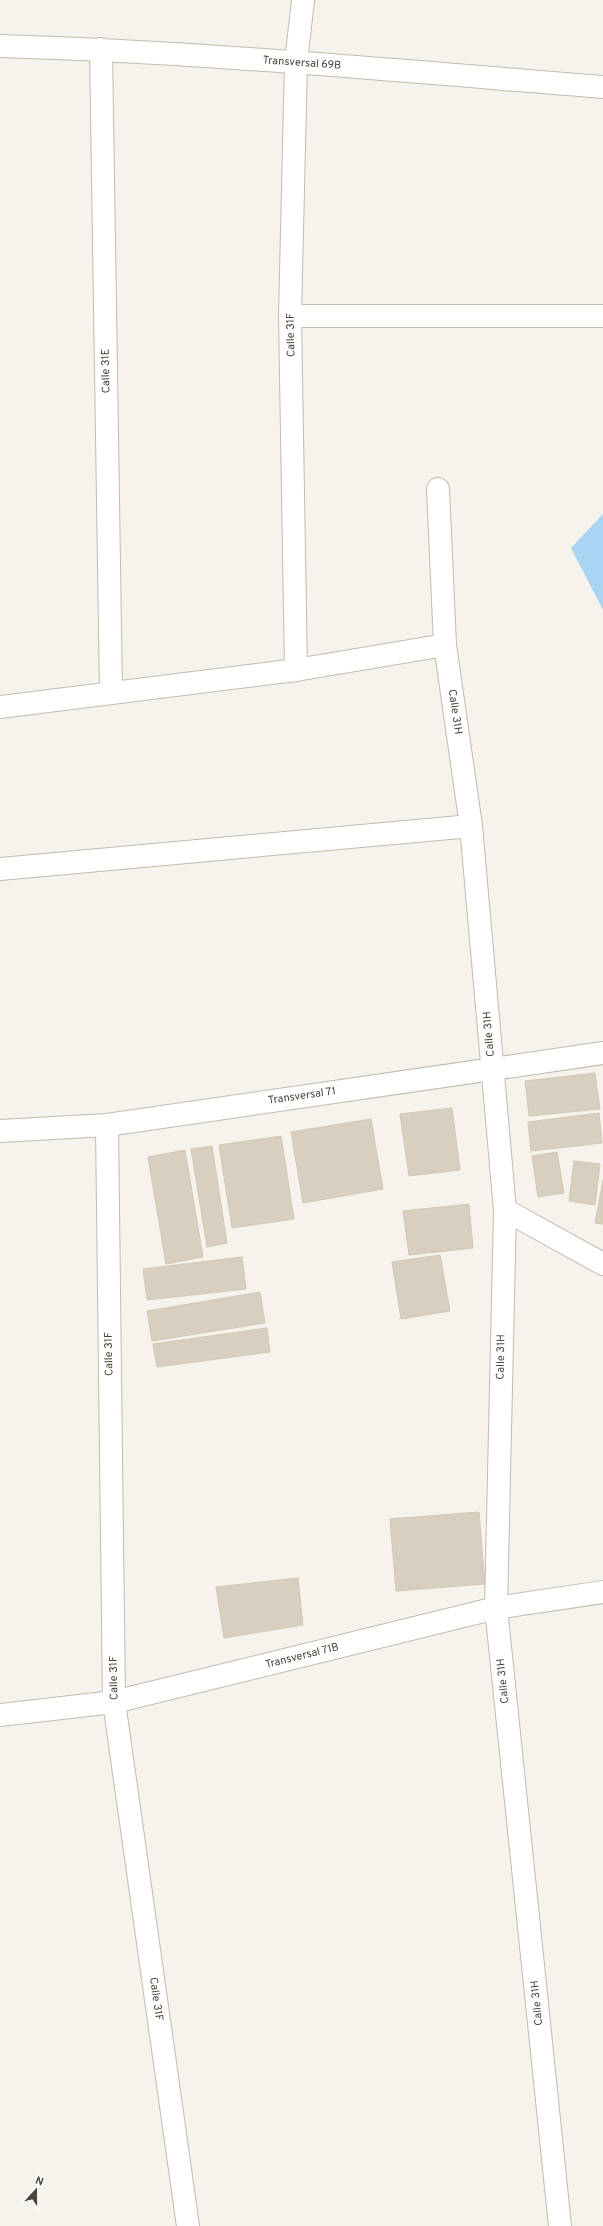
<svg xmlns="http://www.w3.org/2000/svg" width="603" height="2226" font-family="Overpass,sans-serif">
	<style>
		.water { fill: #a9d4f2 }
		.building { fill: #d8cfc1; stroke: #d3c7b4 }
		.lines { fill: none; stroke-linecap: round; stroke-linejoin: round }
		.minor-casing { stroke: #c2bbae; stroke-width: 24 }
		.minor { stroke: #fff; stroke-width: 22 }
		.labels { text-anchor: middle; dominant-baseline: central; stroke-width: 3; stroke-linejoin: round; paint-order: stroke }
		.street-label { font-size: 11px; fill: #4b4439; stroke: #fff }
	</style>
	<rect width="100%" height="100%" fill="#f6f3ec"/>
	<path class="water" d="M 603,514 L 603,610 L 571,548 Z"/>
	<g class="building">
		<path d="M 595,1073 L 600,1109 L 529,1116 L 525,1081 Z"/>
		<path d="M 452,1108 L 460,1170 L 409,1176 L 400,1114 Z"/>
		<path d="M 599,1113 L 602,1143 L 531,1151 L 528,1122 Z"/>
		<path d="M 371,1119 L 383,1189 L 303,1203 L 291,1132 Z"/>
		<path d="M 281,1136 L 294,1219 L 232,1228 L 219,1145 Z"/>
		<path d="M 212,1146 L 227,1243 L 207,1247 L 191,1149 Z"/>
		<path d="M 185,1150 L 203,1257 L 166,1264 L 148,1157 Z"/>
		<path d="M 557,1152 L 564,1193 L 538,1197 L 532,1156 Z"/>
		<path d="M 574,1161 L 600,1164 L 595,1205 L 569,1201 Z"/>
		<path d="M 603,1180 L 603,1224 L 595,1223 Z"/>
		<path d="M 469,1204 L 473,1248 L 409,1255 L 403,1211 Z"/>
		<path d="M 440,1255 L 450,1311 L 401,1319 L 392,1262 Z"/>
		<path d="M 242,1257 L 246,1289 L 147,1300 L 143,1269 Z"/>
		<path d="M 260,1292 L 265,1323 L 152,1341 L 147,1311 Z"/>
		<path d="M 267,1328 L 270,1352 L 157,1367 L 153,1344 Z"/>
		<path d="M 479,1512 L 485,1584 L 396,1591 L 390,1519 Z"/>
		<path d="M 298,1578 L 303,1625 L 224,1638 L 216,1587 Z"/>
	</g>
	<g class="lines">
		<defs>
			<g id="minor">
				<path d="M 0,46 C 201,52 402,71 603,87"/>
				<path d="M 101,49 L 111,693"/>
				<path d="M 290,316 L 603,316"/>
				<path d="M 438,489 L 445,645 L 471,826 L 505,1210 L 496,1608 L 560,2226"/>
				<path d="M 296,670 L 290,316 L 296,62 L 303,0"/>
				<path d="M 0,707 L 296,670 L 445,645"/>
				<path d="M 0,869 L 471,826"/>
				<path d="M 107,1125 L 114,1702 L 188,2226"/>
				<path d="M 0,1131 L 107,1125 L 603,1053"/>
				<path d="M 505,1210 L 603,1264"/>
				<path d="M 0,1715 L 114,1702 L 496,1608 L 603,1592"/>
			</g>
		</defs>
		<use href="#minor" class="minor-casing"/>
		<use href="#minor" class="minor"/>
	</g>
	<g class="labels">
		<g class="street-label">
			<text transform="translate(302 63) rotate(4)">Transversal 69B</text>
			<text transform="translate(291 335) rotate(-91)">Calle 31F</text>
			<text transform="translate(106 371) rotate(-91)">Calle 31E</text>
			<text transform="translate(455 712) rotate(82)">Calle 31H</text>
			<text transform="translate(489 1034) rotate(-95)">Calle 31H</text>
			<text transform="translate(302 1096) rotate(-8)">Transversal 71</text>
			<text transform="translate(109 1354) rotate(-91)">Calle 31F</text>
			<text transform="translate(501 1357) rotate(-89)">Calle 31H</text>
			<text transform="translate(302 1656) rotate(-14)">Transversal 71B</text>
			<text transform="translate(114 1678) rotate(-91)">Calle 31F</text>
			<text transform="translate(503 1681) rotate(-96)">Calle 31H</text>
			<text transform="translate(156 1999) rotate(82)">Calle 31F</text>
			<text transform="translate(537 2003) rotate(-96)">Calle 31H</text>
		</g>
	</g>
	<g transform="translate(36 2190) rotate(21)" stroke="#ffffff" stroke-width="3" paint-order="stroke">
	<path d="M0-3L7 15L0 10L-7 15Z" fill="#4b4439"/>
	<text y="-6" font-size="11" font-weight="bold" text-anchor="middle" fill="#4b4439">N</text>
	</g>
</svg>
